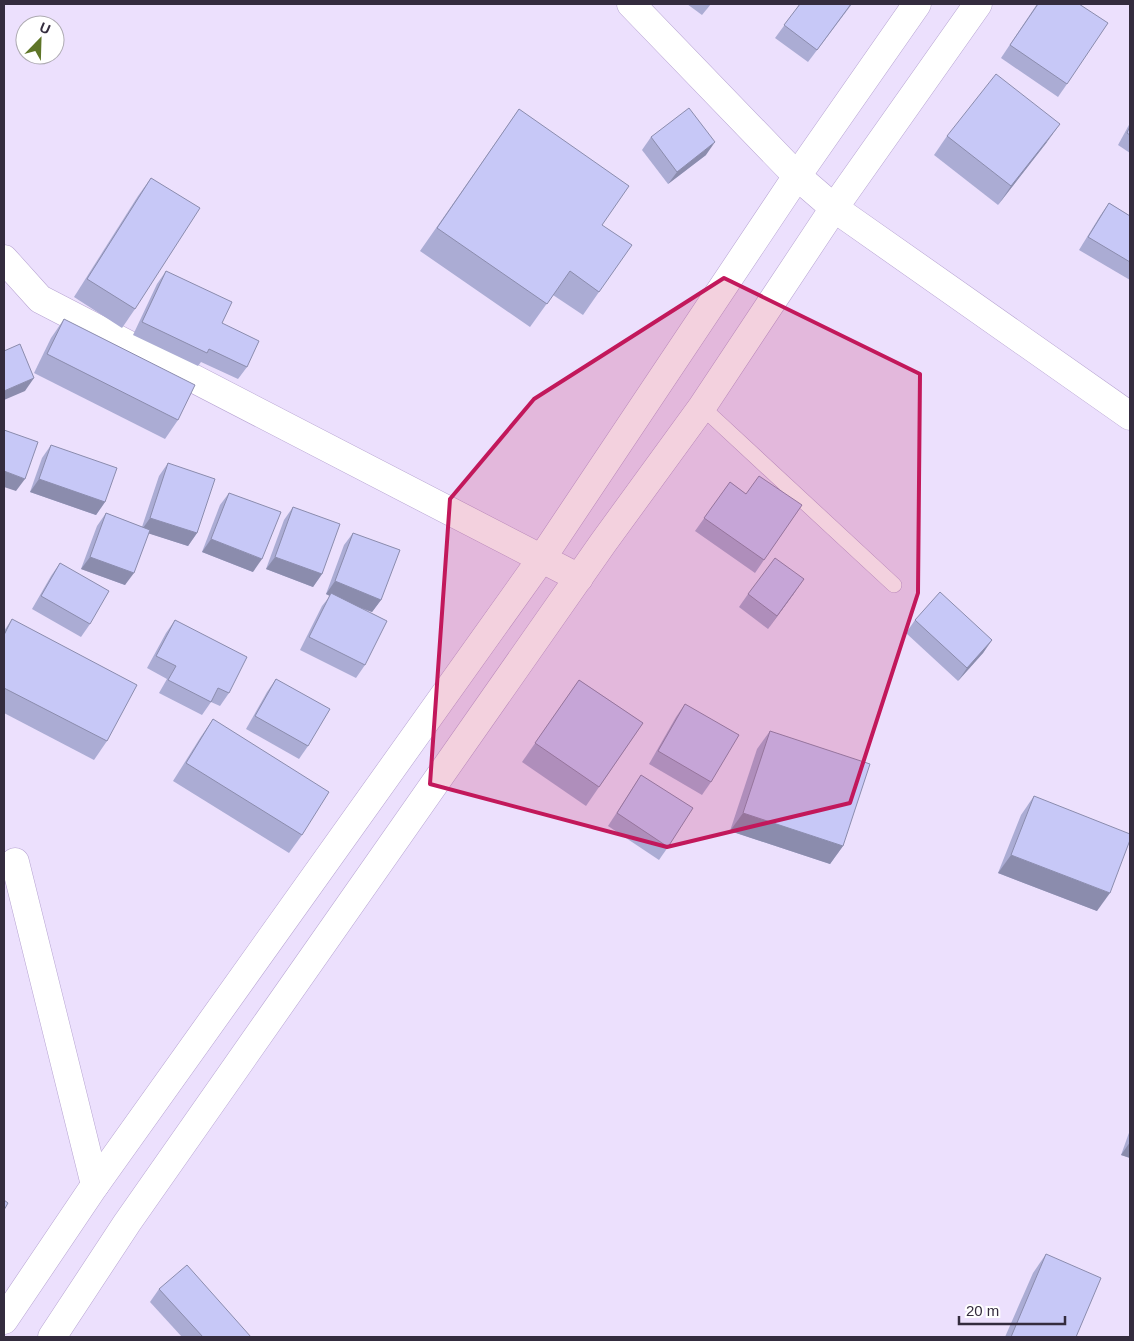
<svg xmlns="http://www.w3.org/2000/svg" width="1134" height="1341" font-family="Helvetica,sans-serif">
	<style>
		.lines { fill: none; stroke-linecap: round; stroke-linejoin: round }
		.lane-casing { stroke: #b7a4d2; stroke-width: 16 }
		.street-casing { stroke: #b7a4d2; stroke-width: 29 }
		.secondary-casing { stroke: #b7a4d2; stroke-width: 29 }
		.highway-casing { stroke: #b7a4d2; stroke-width: 29 }
		.lane { stroke: #fff; stroke-width: 15 }
		.street { stroke: #fff; stroke-width: 28 }
		.secondary { stroke: #fff; stroke-width: 28 }
		.highway { stroke: #fff; stroke-width: 28 }
		.wall { fill: #abacd4 }
		.shaded-wall { fill: #8b8cad }
		.building { fill: #c7c8f7; stroke: #8b8cad }
		.marked { fill: #c2185b; fill-opacity: 0.2; stroke: #c2185b; stroke-width: 4; stroke-linejoin: round }
	</style>
	<rect width="100%" height="100%" fill="#ece0fd"/>
	<g class="lines">
		<defs>
			<path id="lane" d="M 702,407 L 894,585"/>
			<g id="street">
				<path d="M 834,208 L 1130,416"/>
				<path d="M 4,259 L 40,299 L 579,578"/>
				<path d="M 15,862 L 95,1185"/>
			</g>
			<path id="secondary" d="M 631,4 L 797,176 L 834,208"/>
			<g id="highway">
				<path d="M 4,1320 L 95,1185 L 542,558 L 797,176 L 917,4"/>
				<path d="M 52,1337 L 127,1223 L 603,543 L 702,407 L 834,208 L 978,4"/>
			</g>
		</defs>
		<use href="#lane" class="lane-casing"/>
		<use href="#street" class="street-casing"/>
		<use href="#secondary" class="secondary-casing"/>
		<use href="#highway" class="highway-casing"/>
		<use href="#lane" class="lane"/>
		<use href="#street" class="street"/>
		<use href="#secondary" class="secondary"/>
		<use href="#highway" class="highway"/>
	</g>
	<g class="wall">
		<path d="M 687,4 L 711,4 L 702,15 Z"/>
		<path d="M 800,4 L 852,4 L 808,62 L 775,38 Z"/>
		<path d="M 1037,4 L 1079,4 L 1067,84 L 1058,97 L 1001,58 Z"/>
		<path d="M 519,109 L 602,225 L 599,292 L 583,315 L 553,295 L 530,327 L 420,251 Z"/>
		<path d="M 1130,123 L 1130,153 L 1118,145 Z"/>
		<path d="M 947,136 L 1047,142 L 998,205 L 934,155 Z"/>
		<path d="M 651,137 L 706,155 L 668,184 L 642,150 Z"/>
		<path d="M 151,178 L 135,309 L 122,328 L 74,297 L 138,196 Z"/>
		<path d="M 1109,203 L 1130,216 L 1130,280 L 1079,250 L 1100,216 Z"/>
		<path d="M 166,271 L 222,323 L 247,367 L 238,379 L 201,362 L 198,366 L 133,335 L 157,284 Z"/>
		<path d="M 64,319 L 178,420 L 165,439 L 34,373 L 51,338 Z"/>
		<path d="M 51,445 L 105,502 L 96,515 L 30,492 L 42,458 Z"/>
		<path d="M 168,463 L 197,533 L 188,546 L 148,533 L 125,585 L 81,569 L 97,526 L 106,513 L 142,527 L 159,476 Z"/>
		<path d="M 730,482 L 746,494 L 802,505 L 755,573 L 695,531 Z"/>
		<path d="M 229,493 L 253,572 L 202,552 L 220,505 Z"/>
		<path d="M 293,507 L 322,574 L 313,587 L 266,569 L 284,520 Z"/>
		<path d="M 353,533 L 381,600 L 372,612 L 360,608 L 365,665 L 356,678 L 300,650 L 322,606 L 330,596 L 326,594 L 344,545 Z"/>
		<path d="M 60,563 L 90,624 L 81,637 L 32,609 L 51,576 Z"/>
		<path d="M 795,592 L 768,629 L 739,607 L 748,594 Z"/>
		<path d="M 12,619 L 107,741 L 94,760 L 4,713 L 4,631 Z"/>
		<path d="M 175,620 L 229,693 L 220,706 L 211,702 L 202,715 L 159,693 L 167,679 L 147,668 L 166,633 Z"/>
		<path d="M 915,620 L 992,640 L 983,653 L 958,681 L 906,633 Z"/>
		<path d="M 276,679 L 308,746 L 299,759 L 246,729 L 267,692 Z"/>
		<path d="M 579,680 L 643,723 L 586,806 L 522,762 Z"/>
		<path d="M 685,704 L 711,782 L 702,795 L 649,764 L 676,717 Z"/>
		<path d="M 213,719 L 302,835 L 289,853 L 173,781 L 200,738 Z"/>
		<path d="M 770,731 L 843,846 L 830,864 L 730,831 L 757,749 Z"/>
		<path d="M 641,775 L 668,847 L 659,860 L 608,826 Z"/>
		<path d="M 1034,796 L 1097,911 L 998,873 L 1021,815 Z"/>
		<path d="M 1130,1130 L 1130,1158 L 1121,1155 Z"/>
		<path d="M 1046,1254 L 1076,1337 L 1005,1337 L 1033,1273 Z"/>
		<path d="M 159,1289 L 251,1337 L 182,1337 L 150,1302 Z"/>
	</g>
	<g class="shaded-wall">
		<path d="M 1060,124 L 1047,142 L 998,205 L 1011,186 Z"/>
		<path d="M 715,142 L 706,155 L 668,184 L 677,172 Z"/>
		<path d="M 34,378 L 25,391 L 4,400 L 4,391 Z"/>
		<path d="M 4,471 L 25,479 L 16,491 L 4,487 Z"/>
		<path d="M 39,479 L 105,502 L 96,515 L 30,492 Z"/>
		<path d="M 150,518 L 197,533 L 188,546 L 141,531 Z"/>
		<path d="M 211,539 L 262,559 L 253,572 L 202,552 Z"/>
		<path d="M 90,557 L 134,573 L 125,585 L 81,569 Z"/>
		<path d="M 275,557 L 322,574 L 313,587 L 266,569 Z"/>
		<path d="M 804,579 L 795,592 L 768,629 L 777,616 Z"/>
		<path d="M 335,581 L 381,600 L 372,612 L 330,596 L 331,593 L 330,596 L 326,594 Z"/>
		<path d="M 992,640 L 983,653 L 958,681 L 967,668 Z"/>
		<path d="M 743,813 L 843,846 L 830,864 L 730,831 Z"/>
		<path d="M 1011,855 L 1110,893 L 1097,911 L 998,873 Z"/>
		<path d="M 1130,1142 L 1130,1158 L 1121,1155 Z"/>
	</g>
	<g class="building">
		<path d="M 800,4 L 851,4 L 817,50 L 784,25 Z"/>
		<path d="M 1038,4 L 1079,4 L 1108,23 L 1067,84 L 1010,45 Z"/>
		<path d="M 996,74 L 1060,124 L 1011,186 L 947,136 Z"/>
		<path d="M 689,108 L 715,142 L 677,172 L 651,137 Z"/>
		<path d="M 519,109 L 629,186 L 602,225 L 632,245 L 599,292 L 570,271 L 547,304 L 437,228 Z"/>
		<path d="M 1130,126 L 1130,135 L 1127,133 Z"/>
		<path d="M 151,178 L 200,208 L 135,309 L 87,279 Z"/>
		<path d="M 1109,203 L 1130,216 L 1130,262 L 1088,237 Z"/>
		<path d="M 166,271 L 232,302 L 222,323 L 259,341 L 247,367 L 209,349 L 207,353 L 142,322 Z"/>
		<path d="M 64,319 L 195,385 L 178,420 L 47,354 Z"/>
		<path d="M 20,344 L 34,378 L 4,391 L 4,351 Z"/>
		<path d="M 4,430 L 38,442 L 25,479 L 4,471 Z"/>
		<path d="M 51,445 L 117,468 L 105,502 L 39,479 Z"/>
		<path d="M 168,463 L 215,479 L 197,533 L 150,518 Z"/>
		<path d="M 759,476 L 802,505 L 764,560 L 704,518 L 730,482 L 746,494 Z"/>
		<path d="M 229,493 L 281,512 L 262,559 L 211,539 Z"/>
		<path d="M 293,507 L 340,524 L 322,574 L 275,557 Z"/>
		<path d="M 106,513 L 150,530 L 134,573 L 90,557 Z"/>
		<path d="M 353,533 L 400,550 L 381,600 L 335,581 Z"/>
		<path d="M 775,558 L 804,579 L 777,616 L 748,594 Z"/>
		<path d="M 60,563 L 109,591 L 90,624 L 41,596 Z"/>
		<path d="M 940,592 L 992,640 L 967,668 L 915,620 Z"/>
		<path d="M 331,593 L 387,621 L 365,665 L 309,637 Z"/>
		<path d="M 12,619 L 137,685 L 107,741 L 4,688 L 4,635 Z"/>
		<path d="M 175,620 L 247,657 L 229,693 L 218,688 L 211,702 L 168,680 L 176,666 L 156,656 Z"/>
		<path d="M 276,679 L 330,709 L 308,746 L 255,716 Z"/>
		<path d="M 579,680 L 643,723 L 599,787 L 535,743 Z"/>
		<path d="M 685,704 L 739,735 L 711,782 L 658,751 Z"/>
		<path d="M 213,719 L 329,792 L 302,835 L 186,763 Z"/>
		<path d="M 770,731 L 870,764 L 843,846 L 743,813 Z"/>
		<path d="M 641,775 L 693,808 L 668,847 L 617,813 Z"/>
		<path d="M 1034,796 L 1130,834 L 1130,840 L 1110,893 L 1011,855 Z"/>
		<path d="M 4,1200 L 8,1203 L 4,1210 Z"/>
		<path d="M 1046,1254 L 1101,1278 L 1076,1337 L 1011,1337 Z"/>
		<path d="M 187,1265 L 251,1337 L 203,1337 L 159,1289 Z"/>
	</g>
	<path class="marked" d="M 724,278 L 920,374 L 918,593 L 850,803 L 667,847 L 430,784 L 450,499 L 534,399 Z"/>
	<rect width="1134" height="1341" fill="none" stroke="#342c3e" stroke-width="10"/>
	<g transform="translate(40 40) rotate(23)"><circle r="24" fill="#ffffff" stroke="#aeabb2"/>
	<path d="M0-4L9 19L0 12L-9 19Z" fill="#5e7527"/>
	<text y="-8" font-size="14" font-weight="bold" text-anchor="middle" fill="#342c3e">U</text>
	</g>
	<path d="M959 1316v8h106v-8" fill="none" stroke="#342c3e" stroke-width="2.5"/>
	<text x="966" y="1316" font-size="15" fill="#342c3e" stroke="#ffffff" stroke-width="4" paint-order="stroke">20 m</text>
</svg>
